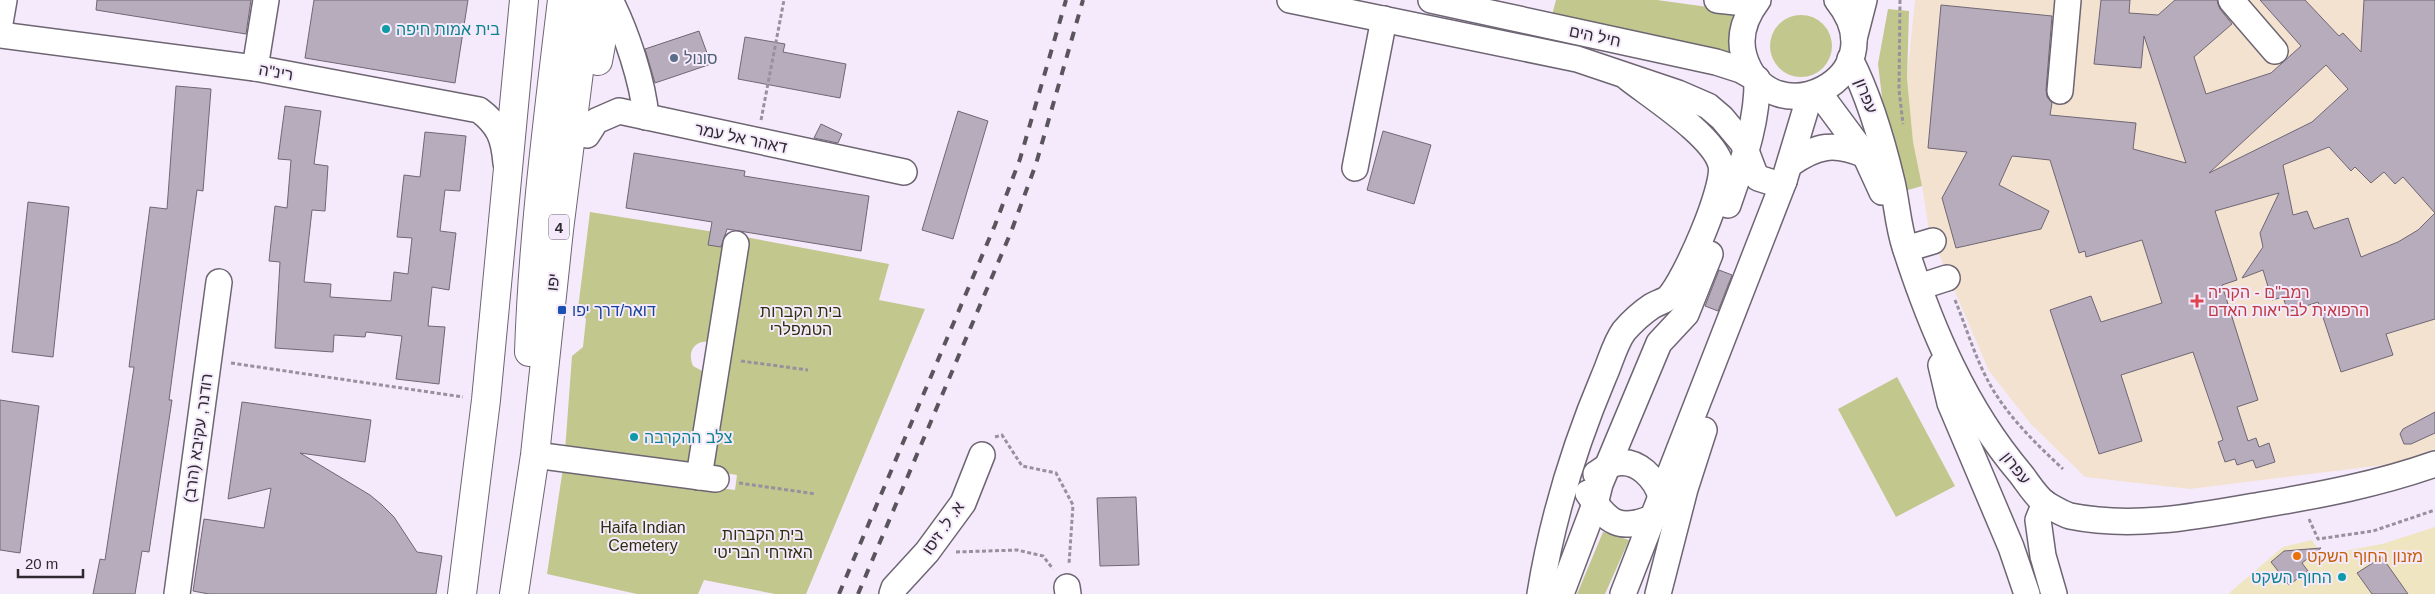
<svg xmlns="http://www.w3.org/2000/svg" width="2435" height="594" font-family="Arial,'Noto Sans Hebrew',sans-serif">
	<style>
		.medical { fill: #f3e2d0 }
		.green { fill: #c2c78d }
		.sand { fill: #efe5c0 }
		.building { fill: #b6acbc; stroke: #706775; fill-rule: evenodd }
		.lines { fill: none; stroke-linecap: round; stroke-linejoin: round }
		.minor-casing { stroke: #6e6573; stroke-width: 28 }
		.highway-casing { stroke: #6e6573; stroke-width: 30 }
		.path { stroke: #98909c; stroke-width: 3; stroke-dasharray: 4 2.5; stroke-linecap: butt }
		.minor { stroke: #fff; stroke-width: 25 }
		.highway { stroke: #fff; stroke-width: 28 }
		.rail { stroke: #5a555d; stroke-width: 4; stroke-dasharray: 9 9; stroke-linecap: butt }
		.culture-dot { fill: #0f9aa8; stroke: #f5eafb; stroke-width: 2 }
		.service-dot { fill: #5c6f8a; stroke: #f5eafb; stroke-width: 2 }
		.health-dot { fill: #e0444e; stroke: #f5eafb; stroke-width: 2 }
		.transit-dot { fill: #1a4fb4; stroke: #f5eafb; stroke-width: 2 }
		.food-dot { fill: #e8710a; stroke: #f5eafb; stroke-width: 2 }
		.labels { text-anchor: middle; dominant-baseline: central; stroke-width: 4; stroke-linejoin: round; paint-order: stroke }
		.shield { fill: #f5eafb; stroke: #6a646d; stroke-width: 1 }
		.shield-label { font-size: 15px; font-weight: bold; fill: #2e2a30 }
		.culture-label { font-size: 16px; fill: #0d838f; stroke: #f5eafb; text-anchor: start }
		.street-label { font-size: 16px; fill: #2e2a30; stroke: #f5eafb }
		.service-label { font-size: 16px; fill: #4e5e75; stroke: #f5eafb; text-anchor: start }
		.health-label { font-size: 16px; fill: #be3a42; stroke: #f5eafb; text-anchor: start }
		.transit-label { font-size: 16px; fill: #164399; stroke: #f5eafb; text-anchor: start }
		.park-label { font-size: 16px; fill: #2d2f0f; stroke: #f5eafb }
		.food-label { font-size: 16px; fill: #c56008; stroke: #f5eafb; text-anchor: start }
	</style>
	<rect width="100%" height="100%" fill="#f5eafb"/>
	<path class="medical" d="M 1915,0 L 2435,0 L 2435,452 L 2408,462 L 2190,489 L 2085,477 L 2030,423 L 1989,371 L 1929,231 L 1922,186 L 1903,116 Z"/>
	<g class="green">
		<path d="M 1556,0 L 1657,0 L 1737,11 L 1730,31 L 1729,56 L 1551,19 Z"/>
		<path d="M 1888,9 L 1909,11 L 1907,79 L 1913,142 L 1922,186 L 1901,192 L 1885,122 L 1878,64 Z"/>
		<circle cx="1801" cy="46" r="31"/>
		<path d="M 590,212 L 727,234 L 709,342 C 694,340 687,352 693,366 L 704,372 L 688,468 L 565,451 L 572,356 L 583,347 L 586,319 L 578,309 Z"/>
		<path d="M 745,237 L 889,264 L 879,300 L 925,309 L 806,594 L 775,594 L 704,580 L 698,594 L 637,594 L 547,574 L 563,468 L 735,490 L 737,475 L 707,470 Z"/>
		<path d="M 1897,377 L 1955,486 L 1896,517 L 1838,409 Z"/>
		<path d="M 1603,532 L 1629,540 L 1605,594 L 1577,594 Z"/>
	</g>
	<path class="sand" d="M 2435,527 L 2435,594 L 2228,594 L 2283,547 L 2312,540 L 2322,555 L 2382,544 Z"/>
	<g class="building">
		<path d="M 97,0 L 251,0 L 246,34 L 96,10 Z"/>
		<path d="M 314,0 L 468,0 L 455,83 L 305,58 Z"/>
		<path d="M 2101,0 L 2130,0 L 2129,13 L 2158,15 L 2175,0 L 2217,0 L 2220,9 L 2232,24 L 2194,57 L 2206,94 L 2271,73 L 2301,46 L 2260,0 L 2305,0 L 2339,36 L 2343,33 L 2361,52 L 2364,0 L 2435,0 L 2435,319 L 2386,334 L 2393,355 L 2341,372 L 2318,302 L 2288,312 L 2283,297 L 2272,300 L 2263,270 L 2242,278 L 2263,247 L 2260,233 L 2279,193 L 2215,211 L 2237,280 L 2222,285 L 2258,400 L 2237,407 L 2248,441 L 2256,438 L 2259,447 L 2269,443 L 2275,462 L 2256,468 L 2253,460 L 2237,465 L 2235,459 L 2225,462 L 2218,442 L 2223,440 L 2193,352 L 2121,375 L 2142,441 L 2099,454 L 2050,310 L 2091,296 L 2101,322 L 2162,303 L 2142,240 L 2086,257 L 2085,251 L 2079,253 L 2050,160 L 2012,156 L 1999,185 L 2049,211 L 2041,229 L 1956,248 L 1942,198 L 1967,152 L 1928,148 L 1941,5 L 2052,16 L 2046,90 L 2047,97 L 2052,103 L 2050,115 L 2136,123 L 2133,149 L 2186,163 L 2144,36 L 2141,68 L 2094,64 ZM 2326,65 L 2348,89 L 2312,122 L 2209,173 ZM 2329,147 L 2351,171 L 2355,167 L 2371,183 L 2384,172 L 2395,184 L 2403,177 L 2435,213 L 2418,230 L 2398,242 L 2361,257 L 2348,218 L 2314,229 L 2307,211 L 2293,215 L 2283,165 Z"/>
		<path d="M 699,31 L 711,64 L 655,83 L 645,49 Z"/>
		<path d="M 745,37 L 785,44 L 783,52 L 846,64 L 840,98 L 738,79 Z"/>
		<path d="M 176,86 L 211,89 L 203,191 L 197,190 L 169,400 L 172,400 L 149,552 L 142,551 L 135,594 L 93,594 L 100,559 L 105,560 L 134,367 L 129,367 L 150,207 L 167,209 Z"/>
		<path d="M 285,106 L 321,111 L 314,164 L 328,166 L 325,211 L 312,210 L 304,282 L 331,284 L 330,297 L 391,301 L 394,272 L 408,274 L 412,238 L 397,237 L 404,175 L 420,177 L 425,132 L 466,136 L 460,191 L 445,190 L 440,231 L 456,233 L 449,290 L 432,287 L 428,326 L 445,327 L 439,384 L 396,379 L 402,336 L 366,332 L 365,337 L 334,335 L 333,352 L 275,348 L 280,262 L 269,261 L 275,206 L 287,208 L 291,160 L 278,159 Z"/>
		<path d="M 958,111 L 988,121 L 953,239 L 922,230 Z"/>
		<path d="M 821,124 L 842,134 L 838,143 L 814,138 Z"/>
		<path d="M 1383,131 L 1431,145 L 1414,204 L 1367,190 Z"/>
		<path d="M 634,153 L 745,171 L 744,176 L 869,196 L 861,251 L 727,229 L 721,247 L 708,245 L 712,222 L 626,208 Z"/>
		<path d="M 28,202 L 69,207 L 53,357 L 12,352 Z"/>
		<path d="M 1719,270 L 1732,275 L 1718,311 L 1705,306 Z"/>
		<path d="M 0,400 L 39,406 L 20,553 L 0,550 Z"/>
		<path d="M 242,402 L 371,420 L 365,462 L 300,453 L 370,495 L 382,505 L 394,517 L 417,552 L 442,556 L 436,594 L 209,594 L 193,591 L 204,519 L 264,528 L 271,488 L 228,499 Z"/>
		<path d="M 2435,412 L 2435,433 L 2411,444 L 2404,444 L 2400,434 L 2403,429 Z"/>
		<path d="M 1136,497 L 1139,565 L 1100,566 L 1097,498 Z"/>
		<path d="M 2321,548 L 2302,563 L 2308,571 L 2289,585 L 2271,562 L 2284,551 Z"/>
		<path d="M 2382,557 L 2408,594 L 2372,594 L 2357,573 Z"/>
	</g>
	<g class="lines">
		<defs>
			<g id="minor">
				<path d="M 610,0 C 626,31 643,82 646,117"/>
				<path d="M 1290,0 L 1577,59 L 1678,93 L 1708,106 L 1722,118 L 1743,143 L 1754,172 L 1758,178 L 1777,184 L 1784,181"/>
				<path d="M 1431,0 L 1716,62 L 1741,70 L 1757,79"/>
				<path d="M 1717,0 L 1745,3 L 1757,0"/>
				<path d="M 1758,0 C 1745,17 1738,35 1744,56 C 1769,140 1900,78 1837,0"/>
				<path d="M 2231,0 L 2275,51"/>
				<path d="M 0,23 L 4,0"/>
				<path d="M 0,35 L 255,68 L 479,110 C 499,125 504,138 506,163"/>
				<path d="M 1854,39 L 1864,0"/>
				<path d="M 1850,59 C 1870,98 1882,140 1892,182 C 1897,204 1898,226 1905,247 C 1931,328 1965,408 2020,473 C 2028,483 2036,497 2046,504 C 2053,508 2063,514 2070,516 C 2133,529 2199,516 2261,505 C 2321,495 2378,484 2435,464"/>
				<path d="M 255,68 L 266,0"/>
				<path d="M 2060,91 L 2068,0"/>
				<path d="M 1819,93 L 1865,155 L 1882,192"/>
				<path d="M 587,135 L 596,121 L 619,111 L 904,172"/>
				<path d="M 1790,164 C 1817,145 1834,142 1865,155"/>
				<path d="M 1355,168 L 1384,19"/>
				<path d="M 1728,205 C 1742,164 1758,123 1757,79"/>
				<path d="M 1906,249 L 1933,241"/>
				<path d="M 1919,287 L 1947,278"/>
				<path d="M 1941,365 L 1950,403 L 2011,547 L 2027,594"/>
				<path d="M 535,455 L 716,479"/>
				<path d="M 1596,474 C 1602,470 1609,464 1617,463 C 1638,459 1656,479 1661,497"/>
				<path d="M 699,477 L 736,244"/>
				<path d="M 1588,493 C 1608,523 1619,532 1654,517"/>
				<path d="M 2045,503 L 2038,520 L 2043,556 L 2054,594"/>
				<path d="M 1067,587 L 1068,594"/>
				<path d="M 177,594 L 219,282"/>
				<path d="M 892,594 L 894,588 L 927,552 L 963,503 L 982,455"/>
				<path d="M 1540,594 C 1552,519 1574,447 1604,376 C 1610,363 1615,343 1624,331 C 1631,323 1643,312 1652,306 C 1657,303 1665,301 1669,297 C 1685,280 1726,187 1721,165 C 1714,136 1652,97 1628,78"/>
				<path d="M 1561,594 L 1595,504 L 1600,484 L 1659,343 L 1686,314 L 1710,254"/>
				<path d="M 1623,594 L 1784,181 L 1810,95"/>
				<path d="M 1658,594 L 1685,489 L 1704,430"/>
			</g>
			<g id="highway">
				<path d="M 598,61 L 609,0"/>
				<path d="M 529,352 C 533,234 548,117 562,0"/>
				<path d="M 462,594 L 486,400 L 524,0"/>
				<path d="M 514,594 L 535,455 L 559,230 L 588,0"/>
			</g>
		</defs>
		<use href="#minor" class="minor-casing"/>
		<use href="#highway" class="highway-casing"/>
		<g class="path">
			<path d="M 1900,0 L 1899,90 L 1903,124"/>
			<path d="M 761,120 L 784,0"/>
			<path d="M 1955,300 C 1965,324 1973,351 1985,375 C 2003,412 2033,441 2063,469"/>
			<path d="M 741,361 L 808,370"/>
			<path d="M 231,363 L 463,397"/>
			<path d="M 995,437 L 1002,435 L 1022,466 L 1056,473 L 1073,505 L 1069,564"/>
			<path d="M 739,483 L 816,494"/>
			<path d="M 2309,519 L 2318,539 L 2373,531 L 2435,510"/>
			<path d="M 956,552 L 1017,550 L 1043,556 L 1053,569"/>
		</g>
		<use href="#minor" class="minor"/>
		<use href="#highway" class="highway"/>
		<g class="rail">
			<path d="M 839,594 L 995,225 L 1020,159 L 1066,0"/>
			<path d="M 858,594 L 1011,232 L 1036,164 L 1083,0"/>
		</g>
	</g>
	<g class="culture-dot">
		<circle cx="386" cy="29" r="5"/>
		<circle cx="634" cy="437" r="5"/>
		<circle cx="2342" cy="577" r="5"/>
	</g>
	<circle class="service-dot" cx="674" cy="58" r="5"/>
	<path class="health-dot" d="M2194.5 293.5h5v5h5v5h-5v5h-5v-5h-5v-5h5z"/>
	<rect class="transit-dot" x="557" y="305" width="10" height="10" rx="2.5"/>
	<circle class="food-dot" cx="2297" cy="556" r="5"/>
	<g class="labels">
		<rect class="shield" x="549" y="214.5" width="20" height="25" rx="4"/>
		<g class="shield-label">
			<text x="559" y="227">4</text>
		</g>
		<g class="culture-label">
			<text x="396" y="29">בית אמות חיפה</text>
			<text x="644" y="437">צלב ההקרבה</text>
			<text x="2332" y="577" text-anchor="end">החוף השקט</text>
		</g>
		<g class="street-label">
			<text transform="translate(1595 36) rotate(12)">חיל הים</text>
			<text transform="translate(276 72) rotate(10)">רינ"ה</text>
			<text transform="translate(1866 96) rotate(69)">עפרון</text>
			<text transform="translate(741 138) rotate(12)">דאהר אל עמר</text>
			<text transform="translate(553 282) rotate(-84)">יפו</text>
			<text transform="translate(198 438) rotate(-82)">רודנר, עקיבא (הרב)</text>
			<text transform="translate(2016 468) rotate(52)">עפרון</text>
			<text transform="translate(943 528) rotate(-55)">א. ל. זיסו</text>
		</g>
		<g class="service-label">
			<text x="684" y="58">סונול</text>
		</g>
		<g class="health-label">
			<text x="2208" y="292">רמב"ם - הקריה<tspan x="2208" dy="18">הרפואית לבריאות האדם</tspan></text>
		</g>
		<g class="transit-label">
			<text x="572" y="310">דואר/דרך יפו</text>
		</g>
		<g class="park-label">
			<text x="801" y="311">בית הקברות<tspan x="801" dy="18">הטמפלרי</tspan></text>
			<text x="643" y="527">Haifa Indian<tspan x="643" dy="18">Cemetery</tspan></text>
			<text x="763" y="534">בית הקברות<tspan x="763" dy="18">האזרחי הבריטי</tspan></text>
		</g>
		<g class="food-label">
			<text x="2307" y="556">מזנון החוף השקט</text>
		</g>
	</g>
	<path d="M18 569v8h65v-8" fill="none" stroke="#2e2a30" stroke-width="2.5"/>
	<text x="25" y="569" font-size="15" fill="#2e2a30" stroke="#f5eafb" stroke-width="4" paint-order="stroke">20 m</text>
</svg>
